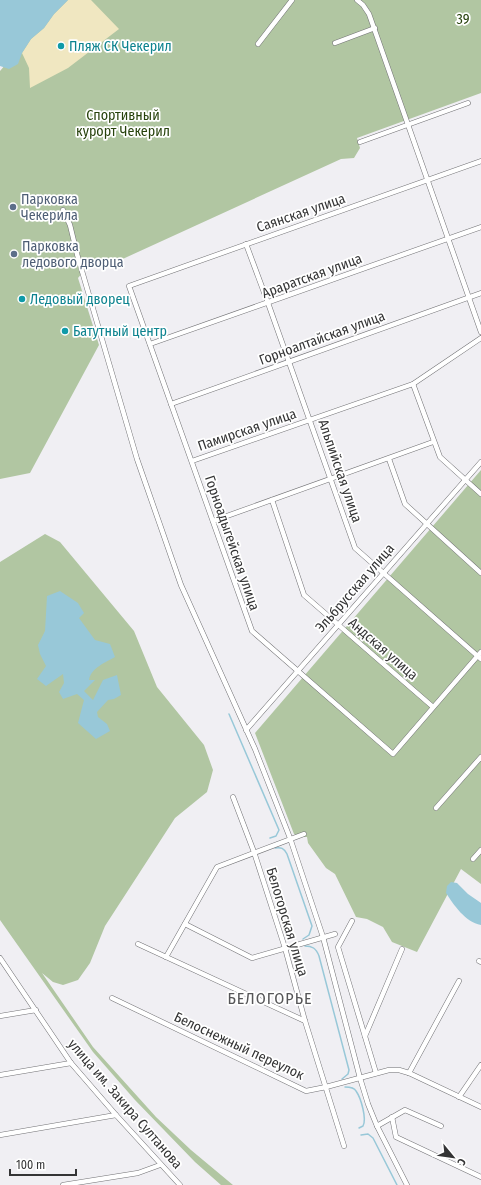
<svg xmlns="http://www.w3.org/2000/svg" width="481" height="1185" font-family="'Fira Sans Condensed',sans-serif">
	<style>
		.green { fill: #b1c6a2 }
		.sand { fill: #f0e7c1 }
		.water { fill: #98c8d8 }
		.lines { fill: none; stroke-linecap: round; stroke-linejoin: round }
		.stream { stroke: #98c8d8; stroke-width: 1.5 }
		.street-casing { stroke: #727275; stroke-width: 5.5 }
		.street { stroke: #fff; stroke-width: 4.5 }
		.culture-dot { fill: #0f9aa8; stroke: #fff; stroke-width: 1.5 }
		.service-dot { fill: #5c6f8a; stroke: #fff; stroke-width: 1.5 }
		.labels { text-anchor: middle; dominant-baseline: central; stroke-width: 3.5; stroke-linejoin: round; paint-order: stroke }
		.park-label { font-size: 14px; fill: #27420c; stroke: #fff }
		.culture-label { font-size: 14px; fill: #0d838f; stroke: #fff; text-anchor: start }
		.service-label { font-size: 14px; fill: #4e5e75; stroke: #fff; text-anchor: start }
		.street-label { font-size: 14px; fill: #343435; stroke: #fff }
		.quarter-label { font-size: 16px; letter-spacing: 1px; fill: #565658; stroke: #fff }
	</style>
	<rect width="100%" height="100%" fill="#f0eff3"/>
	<g class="green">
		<path d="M 61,0 L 481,0 L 481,93 L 357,138 L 360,148 L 354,158 L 341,159 L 103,268 L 88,266 L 78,278 L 99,345 L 30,473 L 0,479 L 0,71 Z"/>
		<path d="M 481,470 L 481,884 L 461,869 L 417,952 L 392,942 L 383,927 L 367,919 L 356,917 L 335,874 L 326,868 L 308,843 L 307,837 L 299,837 L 294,834 L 255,733 Z"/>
		<path d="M 45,534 L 60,542 L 134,631 L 157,687 L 204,745 L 213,770 L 207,792 L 175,818 L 105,926 L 90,963 L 78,980 L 63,985 L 53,982 L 42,973 L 93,1047 L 156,1117 L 191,1150 L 233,1185 L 221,1185 L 195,1162 L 135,1100 L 93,1052 L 0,920 L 0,562 Z"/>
	</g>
	<path class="sand" d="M 68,0 L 91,0 L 119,29 L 68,68 L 30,88 L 29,68 L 22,53 L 31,39 L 44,28 L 54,14 Z"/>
	<g class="water">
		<path d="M 0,0 L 68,0 L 54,14 L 44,28 L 31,39 L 22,53 L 18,64 L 9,69 L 0,66 Z"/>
		<path d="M 60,591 L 78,603 L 84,613 L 79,618 L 95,640 L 110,644 L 115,657 C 106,662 91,668 89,680 L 95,680 L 84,691 L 93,700 L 103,680 L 117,675 L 121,695 L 114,699 L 108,700 L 97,712 L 98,717 L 107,724 L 110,731 L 96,739 L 78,723 L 84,700 L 77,694 L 63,699 L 59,692 L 64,683 L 63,674 L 46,686 L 37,679 L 46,666 L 40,654 L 38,645 L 45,631 L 47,596 Z"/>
		<path d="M 451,882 L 457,883 L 468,894 L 481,903 L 481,925 C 465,922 454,905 446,893 L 447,886 Z"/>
	</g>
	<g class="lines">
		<g class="stream">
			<path d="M 229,714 L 279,830 L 276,836 L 270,838"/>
			<path d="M 275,848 C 281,847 284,848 287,854 L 312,926 L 309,935 L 303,939"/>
			<path d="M 305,946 C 312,946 316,948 319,956 L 349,1070 L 348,1074 L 342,1079"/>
			<path d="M 345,1087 C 349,1087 354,1087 356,1091 C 361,1098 367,1119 363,1126 L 359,1128"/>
			<path d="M 361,1135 L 368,1134 L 373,1138 L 397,1185"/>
		</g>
		<defs>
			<g id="street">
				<path d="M 357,0 L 363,5 L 369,14 L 481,332"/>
				<path d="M 335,43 L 375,28"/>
				<path d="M 258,44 L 292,0"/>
				<path d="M 360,142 L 468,103"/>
				<path d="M 481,161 L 129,286 L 252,631 L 393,754 L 481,652"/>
				<path d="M 63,210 L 70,225 L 77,254 L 137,459 L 181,585 L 255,749 L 290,838 L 323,937 L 360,1078 L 368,1104 L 377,1126 L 407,1185"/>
				<path d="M 246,244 L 268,303 L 355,548 L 481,659"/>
				<path d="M 150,344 L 481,227"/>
				<path d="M 413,384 L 440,457 L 481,494"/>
				<path d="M 171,404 L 481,293"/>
				<path d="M 389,459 L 405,504 L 481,573"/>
				<path d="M 192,461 L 413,384 L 481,338"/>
				<path d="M 272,500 L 304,595 L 433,707"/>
				<path d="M 213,521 L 433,442"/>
				<path d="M 246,730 L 481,462"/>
				<path d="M 233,797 L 254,852 L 285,948 L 305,1021 L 344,1146"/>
				<path d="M 436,808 L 481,757"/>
				<path d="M 473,859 L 481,850"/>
				<path d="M 352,921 L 338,947 L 376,1073"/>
				<path d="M 185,924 L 252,958 L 335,934"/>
				<path d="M 138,944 L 305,1021"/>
				<path d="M 166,957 L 217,867 L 304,834"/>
				<path d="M 0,958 L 71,1063 L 116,1115 L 180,1185"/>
				<path d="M 479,961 L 481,962"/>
				<path d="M 112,998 L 306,1091 L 326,1087 L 389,1070 L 399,1070 L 409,1073 L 481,1107"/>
				<path d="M 0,1016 L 36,1010"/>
				<path d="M 365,1036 L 402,949"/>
				<path d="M 409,1073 L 459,981"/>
				<path d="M 0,1075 L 71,1063"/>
				<path d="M 459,1097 L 481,1065"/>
				<path d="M 392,1117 L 396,1137 L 481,1177"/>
				<path d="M 377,1126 L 405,1110 L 441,1126"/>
				<path d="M 0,1135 L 116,1115"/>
				<path d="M 63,1185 L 138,1173 L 160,1165"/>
			</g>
		</defs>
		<use href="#street" class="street-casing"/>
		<use href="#street" class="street"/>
	</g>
	<g class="culture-dot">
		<circle cx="61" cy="46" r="4"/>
		<circle cx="22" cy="299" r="4"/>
		<circle cx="65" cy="331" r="4"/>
	</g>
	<g class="service-dot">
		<circle cx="13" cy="207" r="4"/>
		<circle cx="14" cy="254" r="4"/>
	</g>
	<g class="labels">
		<g class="park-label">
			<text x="463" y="19">39</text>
			<text x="123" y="115">Спортивный<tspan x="123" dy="16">курорт Чекерил</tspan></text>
		</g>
		<g class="culture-label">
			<text x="69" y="46">Пляж СК Чекерил</text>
			<text x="30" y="299">Ледовый дворец</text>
			<text x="73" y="331">Батутный центр</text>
		</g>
		<g class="service-label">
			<text x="21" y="199">Парковка<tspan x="21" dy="16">Чекерила</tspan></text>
			<text x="22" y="246">Парковка<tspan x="22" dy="16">ледового дворца</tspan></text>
		</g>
		<g class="street-label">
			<text transform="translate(301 213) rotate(-19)">Саянская улица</text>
			<text transform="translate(312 276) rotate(-20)">Араратская улица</text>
			<text transform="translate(322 338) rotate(-20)">Горноалтайская улица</text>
			<text transform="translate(247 430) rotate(-19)">Памирская улица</text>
			<text transform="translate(340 471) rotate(71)">Альпийская улица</text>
			<text transform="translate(232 543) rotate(71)">Горноадыгейская улица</text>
			<text transform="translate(355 588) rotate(-49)">Эльбрусская улица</text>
			<text transform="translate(383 649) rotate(41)">Андская улица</text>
			<text transform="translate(287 922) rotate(73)">Белогорская улица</text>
			<text transform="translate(239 1046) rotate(25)">Белоснежный переулок</text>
			<text transform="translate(125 1104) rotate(49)">улица им. Закира Султанова</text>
		</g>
		<g class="quarter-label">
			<text x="270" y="998">БЕЛОГОРЬЕ</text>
		</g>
	</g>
	<g transform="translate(453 1157) rotate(119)" stroke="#ffffff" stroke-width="3" paint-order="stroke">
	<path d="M0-3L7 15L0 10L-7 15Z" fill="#343435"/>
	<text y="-6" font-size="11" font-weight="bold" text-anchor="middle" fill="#343435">С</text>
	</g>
	<path d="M10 1169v6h66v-6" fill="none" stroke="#343435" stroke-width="2"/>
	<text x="16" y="1169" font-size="12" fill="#343435" stroke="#ffffff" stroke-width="3" paint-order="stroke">100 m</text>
</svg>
